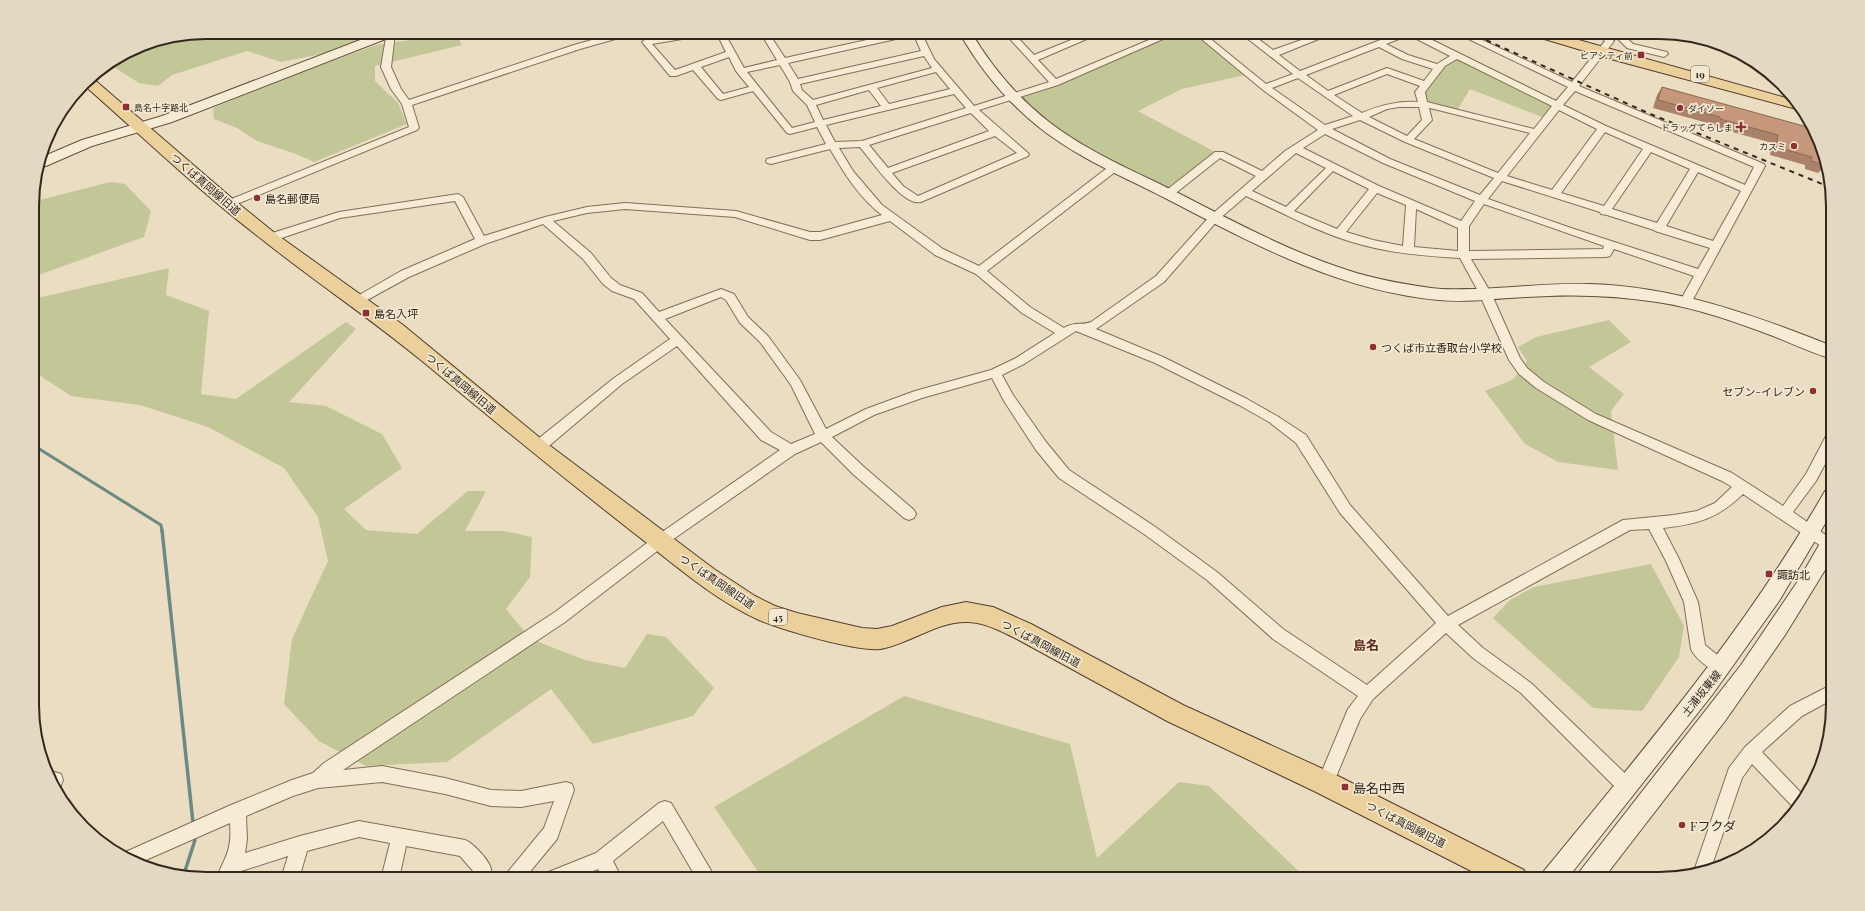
<svg xmlns="http://www.w3.org/2000/svg" width="1865" height="911" font-family="'Playfair Display','Noto Sans JP',serif">
	<style>
		.green { fill: #c3c797 }
		.lines { fill: none; stroke-linecap: round; stroke-linejoin: round }
		.stream-far1 { stroke: #6c8a82; stroke-width: 3 }
		.stream { stroke: #6c8a82; stroke-width: 3.5 }
		.street-casing { stroke: #836e5a; stroke-width: 2 }
		.secondary-casing { stroke: #64503e; stroke-width: 2 }
		.primary-casing { stroke: #513d2e; stroke-width: 2 }
		.street { fill: #f6ebd4; fill-rule: evenodd }
		.secondary { fill: #f6ebd4; fill-rule: evenodd }
		.primary { fill: #ecd09b; fill-rule: evenodd }
		.rail { stroke: #34271e; stroke-width: 2; stroke-dasharray: 5 5; stroke-linecap: butt }
		.wall { fill: #aa8269 }
		.building { fill: #c6977a; stroke: #8b6a55 }
		.poi-dot { fill: #8d2f33; stroke: #f2e8d1; stroke-width: 1.5 }
		.labels { text-anchor: middle; dominant-baseline: central; stroke-width: 3.5; stroke-linejoin: round; paint-order: stroke }
		.far-poi-label { font-size: 9px; fill: #34271e; stroke: #f2e8d1; text-anchor: end }
		.shield { fill: #f2e8d1; stroke: #6d6154; stroke-width: 1 }
		.shield-label { font-size: 10px; font-weight: bold; fill: #34271e }
		.street-label { font-size: 11px; fill: #34271e; stroke: #f2e8d1 }
		.poi-label { font-size: 11px; fill: #34271e; stroke: #f2e8d1; text-anchor: start }
		.quarter-label { font-size: 13px; font-weight: bold; fill: #5d2b20; stroke: #f2e8d1 }
		.near-poi-label { font-size: 13px; fill: #34271e; stroke: #f2e8d1; text-anchor: start }
		.rim { fill: none; stroke: #34271e; stroke-width: 2 }
	</style>
	<rect width="100%" height="100%" fill="#eaddc2"/>
	<g class="green">
		<path d="M 206,32 L 375,32 L 377,33 L 327,53 L 281,62 L 247,51 L 172,75 L 158,86 L 139,83 L 109,64 L 139,45 Z"/>
		<path d="M 1175,32 L 1197,32 L 1250,74 L 1182,89 L 1138,111 L 1219,154 L 1168,194 L 1104,162 L 1013,96 L 1055,83 Z"/>
		<path d="M 437,36 L 459,40 L 462,45 L 375,66 L 375,81 L 398,103 L 407,124 L 314,162 L 296,154 L 257,141 L 237,128 L 214,119 L 213,108 L 286,78 L 376,45 Z"/>
		<path d="M 1456,56 L 1559,106 L 1547,119 L 1470,89 L 1456,112 L 1423,105 L 1420,92 L 1440,68 Z"/>
		<path d="M 110,182 L 125,184 L 151,211 L 144,237 L 33,277 L 32,202 Z"/>
		<path d="M 169,268 L 166,295 L 209,311 L 201,394 L 236,399 L 346,322 L 356,329 L 289,402 L 326,406 L 382,434 L 402,468 L 344,509 L 366,530 L 417,534 L 468,491 L 486,491 L 465,531 L 504,531 L 532,537 L 530,577 L 506,609 L 531,639 L 585,660 L 625,668 L 647,634 L 666,637 L 714,688 L 693,716 L 593,744 L 551,689 L 447,762 L 366,766 L 319,741 L 284,704 L 292,639 L 328,561 L 318,517 L 284,468 L 208,427 L 140,405 L 71,396 L 33,371 L 33,299 Z"/>
		<path d="M 1609,320 L 1631,342 L 1589,367 L 1624,394 L 1611,411 L 1618,470 L 1558,462 L 1525,444 L 1485,391 L 1514,379 L 1527,361 L 1518,347 L 1536,337 Z"/>
		<path d="M 1651,564 L 1684,626 L 1679,657 L 1642,711 L 1593,708 L 1493,618 L 1510,600 L 1534,587 Z"/>
		<path d="M 904,696 L 1070,744 L 1097,858 L 1179,782 L 1209,786 L 1307,879 L 763,879 L 714,807 Z"/>
	</g>
	<g class="lines">
		<path class="stream-far1" d="M 33,445 L 161,525 L 162,531"/>
		<g class="stream">
			<path d="M 162,530 L 193,823"/>
			<path d="M 184,874 L 195,840"/>
		</g>
		<defs>
			<g id="street">
				<path d="M 387,32 L 395,33 L 391,67 L 401,89 L 409,100 L 574,45 L 620,32 L 634,32 L 633,34 L 580,49 L 412,105 L 419,128 L 417,130 L 232,206 L 224,206 L 223,204 L 224,202 L 409,127 L 402,104 L 391,89 L 381,67 Z"/>
				<path d="M 690,32 L 710,32 L 706,35 L 652,44 L 675,70 L 726,52 L 716,32 L 724,32 L 744,68 L 777,60 L 760,32 L 768,32 L 785,58 L 903,32 L 921,32 L 934,59 L 974,106 L 1049,82 L 1010,39 L 1023,32 L 1035,32 L 1020,40 L 1034,55 L 1091,32 L 1103,32 L 1038,60 L 1056,79 L 1168,32 L 1179,32 L 1058,85 L 979,110 L 1029,154 L 1028,156 L 921,202 C 903,207 871,160 860,147 L 839,148 L 853,171 L 882,205 L 943,249 L 979,266 L 1111,165 L 1119,165 L 1120,167 L 1119,169 L 987,271 L 1030,307 L 1064,328 C 1075,321 1080,326 1091,322 L 1156,276 L 1210,216 L 1256,176 L 1220,158 L 1172,196 L 1164,196 L 1163,194 L 1164,192 L 1215,152 L 1223,152 L 1262,171 L 1285,151 L 1318,130 L 1263,90 L 1193,32 L 1202,32 L 1266,84 L 1293,74 L 1239,32 L 1249,32 L 1273,50 L 1324,32 L 1336,32 L 1279,55 L 1300,71 L 1401,32 L 1416,32 L 1556,101 L 1568,87 L 1454,32 L 1465,32 L 1572,82 L 1605,41 L 1596,32 L 1605,32 L 1614,41 L 1579,86 L 1764,164 L 1765,166 L 1691,303 L 1689,306 L 1681,306 L 1679,303 L 1694,276 L 1614,249 L 1610,256 L 1606,257 L 1471,259 L 1491,293 L 1520,358 L 1527,368 L 1544,382 L 1596,414 L 1732,473 L 1783,506 L 1806,474 L 1827,434 L 1832,433 L 1832,451 L 1816,481 L 1793,512 L 1833,540 L 1833,554 L 1743,494 C 1717,519 1698,524 1663,528 L 1679,559 L 1698,602 L 1705,645 L 1726,662 L 1729,667 L 1726,672 L 1721,674 C 1711,670 1695,659 1691,649 L 1684,602 L 1666,561 L 1649,529 L 1630,530 L 1458,625 L 1483,648 L 1531,683 L 1632,780 L 1634,786 L 1632,792 L 1626,794 L 1620,792 L 1521,693 L 1473,658 L 1446,633 L 1373,699 L 1360,719 L 1331,789 L 1325,791 L 1319,789 L 1317,783 L 1348,709 L 1358,696 L 1273,639 L 1207,580 L 1144,534 L 1059,478 L 1036,450 L 1004,401 L 992,378 L 922,398 L 874,415 L 832,437 L 864,467 L 914,510 L 916,514 L 914,518 L 909,520 L 904,518 L 854,475 L 821,442 L 795,454 L 665,545 L 565,622 L 343,770 L 382,766 L 445,778 L 491,790 L 521,791 L 566,782 L 572,784 L 574,790 L 557,839 L 524,879 L 504,879 L 507,873 L 544,828 L 554,801 L 521,807 L 491,806 L 445,794 L 382,782 L 318,788 L 293,796 L 246,816 L 247,839 L 245,853 L 300,836 L 359,821 L 465,840 C 472,842 490,861 491,869 C 491,872 489,876 489,879 L 471,879 L 473,871 L 460,856 L 406,846 L 399,879 L 381,879 L 390,843 L 359,837 L 307,851 L 299,879 L 281,879 L 288,856 L 238,872 L 235,879 L 216,879 C 226,855 232,851 230,823 L 139,863 L 129,861 L 121,854 L 231,805 L 292,780 L 313,773 L 324,763 L 555,612 L 655,537 L 780,450 L 761,440 L 677,346 L 622,384 L 543,451 L 538,452 L 533,451 L 532,447 L 533,443 L 614,378 L 670,339 L 634,299 L 612,291 L 603,284 L 583,259 L 543,224 L 485,244 L 409,277 L 358,305 L 354,304 L 352,301 L 354,298 L 401,271 L 475,239 L 455,201 L 340,218 L 270,242 L 265,238 L 266,235 L 339,212 L 458,194 L 463,197 L 484,236 L 545,217 L 587,207 L 625,203 L 736,211 L 810,232 L 820,232 L 882,215 C 860,199 844,173 830,149 L 771,164 L 767,163 L 766,161 L 767,159 L 826,144 L 817,127 L 790,134 L 787,133 L 753,91 L 721,100 L 718,99 L 693,70 L 676,76 L 670,76 L 642,42 L 646,39 ZM 914,35 L 921,51 L 798,79 L 788,63 ZM 1409,35 L 1450,56 L 1437,64 L 1408,55 L 1386,44 ZM 1379,47 L 1402,59 L 1433,69 L 1424,81 L 1387,68 L 1328,91 L 1306,75 ZM 924,56 L 932,68 L 813,100 L 802,90 L 800,84 ZM 729,57 L 736,71 L 749,87 L 723,94 L 701,67 ZM 1457,59 L 1552,106 L 1534,129 L 1427,102 L 1425,92 L 1445,66 ZM 780,65 L 790,82 L 793,91 L 807,105 L 815,122 L 792,128 L 747,72 ZM 936,72 L 950,89 L 889,104 L 877,88 ZM 1387,74 L 1420,86 L 1415,92 L 1418,102 C 1397,101 1381,105 1362,113 L 1334,95 ZM 1298,78 L 1353,116 L 1325,125 L 1272,88 ZM 869,90 L 881,106 L 823,120 L 816,105 ZM 1575,91 L 1754,167 L 1745,185 L 1606,126 L 1563,105 ZM 954,94 L 966,108 L 862,141 L 835,142 L 826,125 ZM 1399,107 L 1419,107 L 1422,120 L 1407,136 L 1369,117 L 1387,109 ZM 1429,108 L 1430,108 L 1530,133 L 1498,173 L 1414,139 L 1432,120 ZM 1559,110 L 1597,129 L 1552,190 L 1507,176 ZM 971,113 L 989,131 L 888,168 L 869,145 ZM 1360,120 L 1405,142 L 1494,178 L 1480,195 L 1390,159 L 1332,129 ZM 1605,132 L 1643,149 L 1604,206 L 1561,193 ZM 1325,134 L 1383,163 L 1475,201 L 1461,221 L 1379,186 L 1303,148 ZM 995,136 L 1017,153 L 918,196 L 903,186 L 892,173 ZM 1651,152 L 1690,169 L 1657,223 L 1612,209 ZM 1296,153 L 1326,168 L 1286,207 L 1252,191 ZM 1333,171 L 1369,189 L 1337,229 L 1294,211 ZM 1698,172 L 1741,191 L 1713,241 L 1666,226 ZM 1502,181 L 1600,212 L 1601,214 L 1607,215 L 1654,230 L 1655,231 L 1710,248 L 1698,269 L 1571,228 L 1488,199 ZM 1377,193 L 1406,205 L 1403,246 L 1373,240 L 1346,232 ZM 1246,196 C 1281,212 1315,231 1352,242 C 1388,253 1423,256 1460,258 L 1479,293 L 1509,360 L 1519,374 L 1536,388 L 1588,420 L 1722,481 L 1732,487 L 1715,503 L 1697,511 L 1674,515 L 1623,520 L 1448,616 L 1350,505 L 1306,435 L 1277,416 L 1247,399 L 1163,357 L 1096,329 L 1164,282 L 1218,220 ZM 1484,204 L 1604,246 L 1603,249 L 1469,251 L 1469,226 ZM 625,209 L 735,217 L 810,240 L 820,240 L 890,221 L 935,255 L 976,274 L 1022,313 L 1055,333 L 1016,358 L 991,370 L 915,391 L 866,409 L 826,429 L 800,380 L 768,336 L 748,317 L 734,294 L 721,289 L 659,312 L 642,293 L 620,285 L 611,278 L 591,253 L 553,221 L 587,213 ZM 1416,209 L 1458,228 L 1458,251 L 1414,247 ZM 721,297 L 726,300 L 740,323 L 760,342 L 791,385 L 815,434 L 791,444 L 771,432 L 665,319 ZM 1076,331 L 1155,363 L 1239,405 L 1269,422 L 1296,443 L 1340,513 L 1436,623 L 1367,685 L 1283,629 L 1217,572 L 1154,526 L 1069,470 L 1046,442 L 1013,395 L 1002,375 L 1024,364 Z"/>
				<path d="M 1611,32 L 1620,32 L 1633,44 L 1667,52 L 1668,54 L 1664,57 L 1627,48 Z"/>
				<path d="M 1833,684 L 1833,699 L 1802,716 L 1762,752 L 1805,797 L 1796,810 L 1752,764 L 1742,778 L 1710,871 L 1693,874 L 1729,768 L 1745,747 L 1790,706 Z"/>
				<path d="M 55,772 L 61,774 L 63,780 L 59,791 L 57,792 L 48,777 L 49,774 Z"/>
				<path d="M 665,801 L 671,803 L 716,879 L 697,879 L 663,821 L 613,861 L 622,879 L 604,879 L 598,869 L 574,879 L 543,879 L 546,873 L 596,853 L 659,803 Z"/>
			</g>
			<g id="secondary">
				<path d="M 381,32 L 398,32 L 396,35 L 172,122 L 92,146 L 46,166 L 40,167 L 42,157 L 82,140 L 162,116 Z"/>
				<path d="M 959,32 L 971,32 C 991,66 1017,97 1049,122 C 1088,152 1134,171 1178,193 C 1233,221 1288,251 1347,270 C 1374,279 1403,284 1431,288 C 1445,290 1460,289 1474,289 C 1512,288 1550,283 1588,284 C 1674,286 1754,315 1832,346 L 1832,359 C 1812,353 1793,344 1773,336 C 1736,322 1697,308 1657,302 C 1613,295 1570,294 1526,297 C 1497,298 1467,303 1439,300 C 1340,291 1253,244 1167,199 C 1124,177 1078,158 1040,128 C 1007,102 980,69 959,32 Z"/>
				<path d="M 1832,488 L 1832,512 L 1779,601 L 1712,695 L 1567,879 L 1540,879 L 1544,871 C 1644,749 1747,628 1825,491 Z"/>
				<path d="M 1833,531 L 1833,557 L 1785,635 L 1725,721 L 1603,879 L 1576,879 L 1580,871 L 1741,665 L 1800,578 L 1826,533 Z"/>
			</g>
			<g id="primary">
				<path d="M 1529,32 L 1550,32 L 1797,101 L 1804,111 L 1618,61 L 1531,35 Z"/>
				<path d="M 90,76 L 234,200 L 276,234 L 403,325 L 545,442 L 714,569 L 755,596 L 775,606 L 797,613 L 862,628 L 877,629 L 892,626 L 942,607 L 966,602 L 993,607 L 1031,624 L 1183,705 L 1334,774 L 1524,870 L 1528,879 L 1487,879 L 1316,792 L 1167,721 L 1015,638 C 1000,631 984,622 967,622 C 938,621 909,644 880,649 C 858,652 782,630 759,620 C 713,599 674,564 634,533 C 564,478 495,422 427,365 C 374,321 317,283 264,241 C 201,193 143,137 84,85 Z"/>
			</g>
		</defs>
		<use href="#street" class="street-casing"/>
		<use href="#secondary" class="secondary-casing"/>
		<use href="#primary" class="primary-casing"/>
		<use href="#street" class="street"/>
		<use href="#secondary" class="secondary"/>
		<use href="#primary" class="primary"/>
		<path class="rail" d="M 1468,32 L 1648,113 L 1832,188"/>
	</g>
	<path class="wall" d="M 1662,87 L 1811,128 L 1827,171 L 1821,170 L 1818,173 L 1805,169 L 1805,165 L 1770,155 L 1772,143 L 1714,127 L 1715,125 L 1653,108 L 1657,95 Z"/>
	<path class="building" d="M 1662,87 L 1811,128 L 1825,165 L 1811,161 L 1812,157 L 1776,147 L 1778,135 L 1720,119 L 1720,117 L 1658,100 Z"/>
	<g class="poi-dot">
		<rect x="1637" y="51" width="8" height="8" rx="2"/>
		<rect x="122" y="103" width="8" height="8" rx="2"/>
		<circle cx="1680" cy="108" r="4"/>
		<path d="M1739 121h4v4h4v4h-4v4h-4v-4h-4v-4h4z"/>
		<circle cx="1794" cy="146" r="4"/>
		<circle cx="257" cy="198" r="4"/>
		<rect x="362" y="309" width="8" height="8" rx="2"/>
		<circle cx="1373" cy="347" r="4"/>
		<circle cx="1813" cy="391" r="4"/>
		<rect x="1765" y="570" width="8" height="8" rx="2"/>
		<rect x="1341" y="783" width="8" height="8" rx="2"/>
		<circle cx="1682" cy="825" r="4"/>
	</g>
	<g class="labels">
		<g class="far-poi-label">
			<text x="1633" y="55">ピアシティ前</text>
			<text x="134" y="107" text-anchor="start">島名十字路北</text>
			<text x="1688" y="108" text-anchor="start">ダイソー</text>
			<text x="1733" y="127">ドラッグてらしま</text>
			<text x="1786" y="146">カスミ</text>
		</g>
		<g class="shield">
			<rect x="1691" y="66" width="18" height="16" rx="3"/>
			<rect x="769" y="609" width="18" height="16" rx="3"/>
		</g>
		<g class="shield-label">
			<text x="1700" y="74">19</text>
			<text x="778" y="617">45</text>
		</g>
		<g class="street-label">
			<text transform="translate(206 184) rotate(41)">つくば真岡線旧道</text>
			<text transform="translate(461 383) rotate(40)">つくば真岡線旧道</text>
			<text transform="translate(717 581) rotate(34)">つくば真岡線旧道</text>
			<text transform="translate(1041 643) rotate(28)">つくば真岡線旧道</text>
			<text transform="translate(1701 693) rotate(-51)">土浦坂東線</text>
			<text transform="translate(1406 824) rotate(27)">つくば真岡線旧道</text>
		</g>
		<g class="poi-label">
			<text x="265" y="198">島名郵便局</text>
			<text x="374" y="313">島名入坪</text>
			<text x="1381" y="347">つくば市立香取台小学校</text>
			<text x="1805" y="391" text-anchor="end">セブン-イレブン</text>
			<text x="1777" y="574">諏訪北</text>
		</g>
		<g class="quarter-label">
			<text x="1366" y="644">島名</text>
		</g>
		<g class="near-poi-label">
			<text x="1353" y="787">島名中西</text>
			<text x="1690" y="825">Fフクダ</text>
		</g>
	</g>
	<path d="M0 0H1865V911H0ZM206 39H1659A167 167 0 0 1 1826 206V705A167 167 0 0 1 1659 872H206A167 167 0 0 1 39 705V206A167 167 0 0 1 206 39Z" fill="#e3d9c3" fill-rule="evenodd"/>
	<path class="rim" d="M206 39H1659A167 167 0 0 1 1826 206V705A167 167 0 0 1 1659 872H206A167 167 0 0 1 39 705V206A167 167 0 0 1 206 39Z"/>
</svg>
